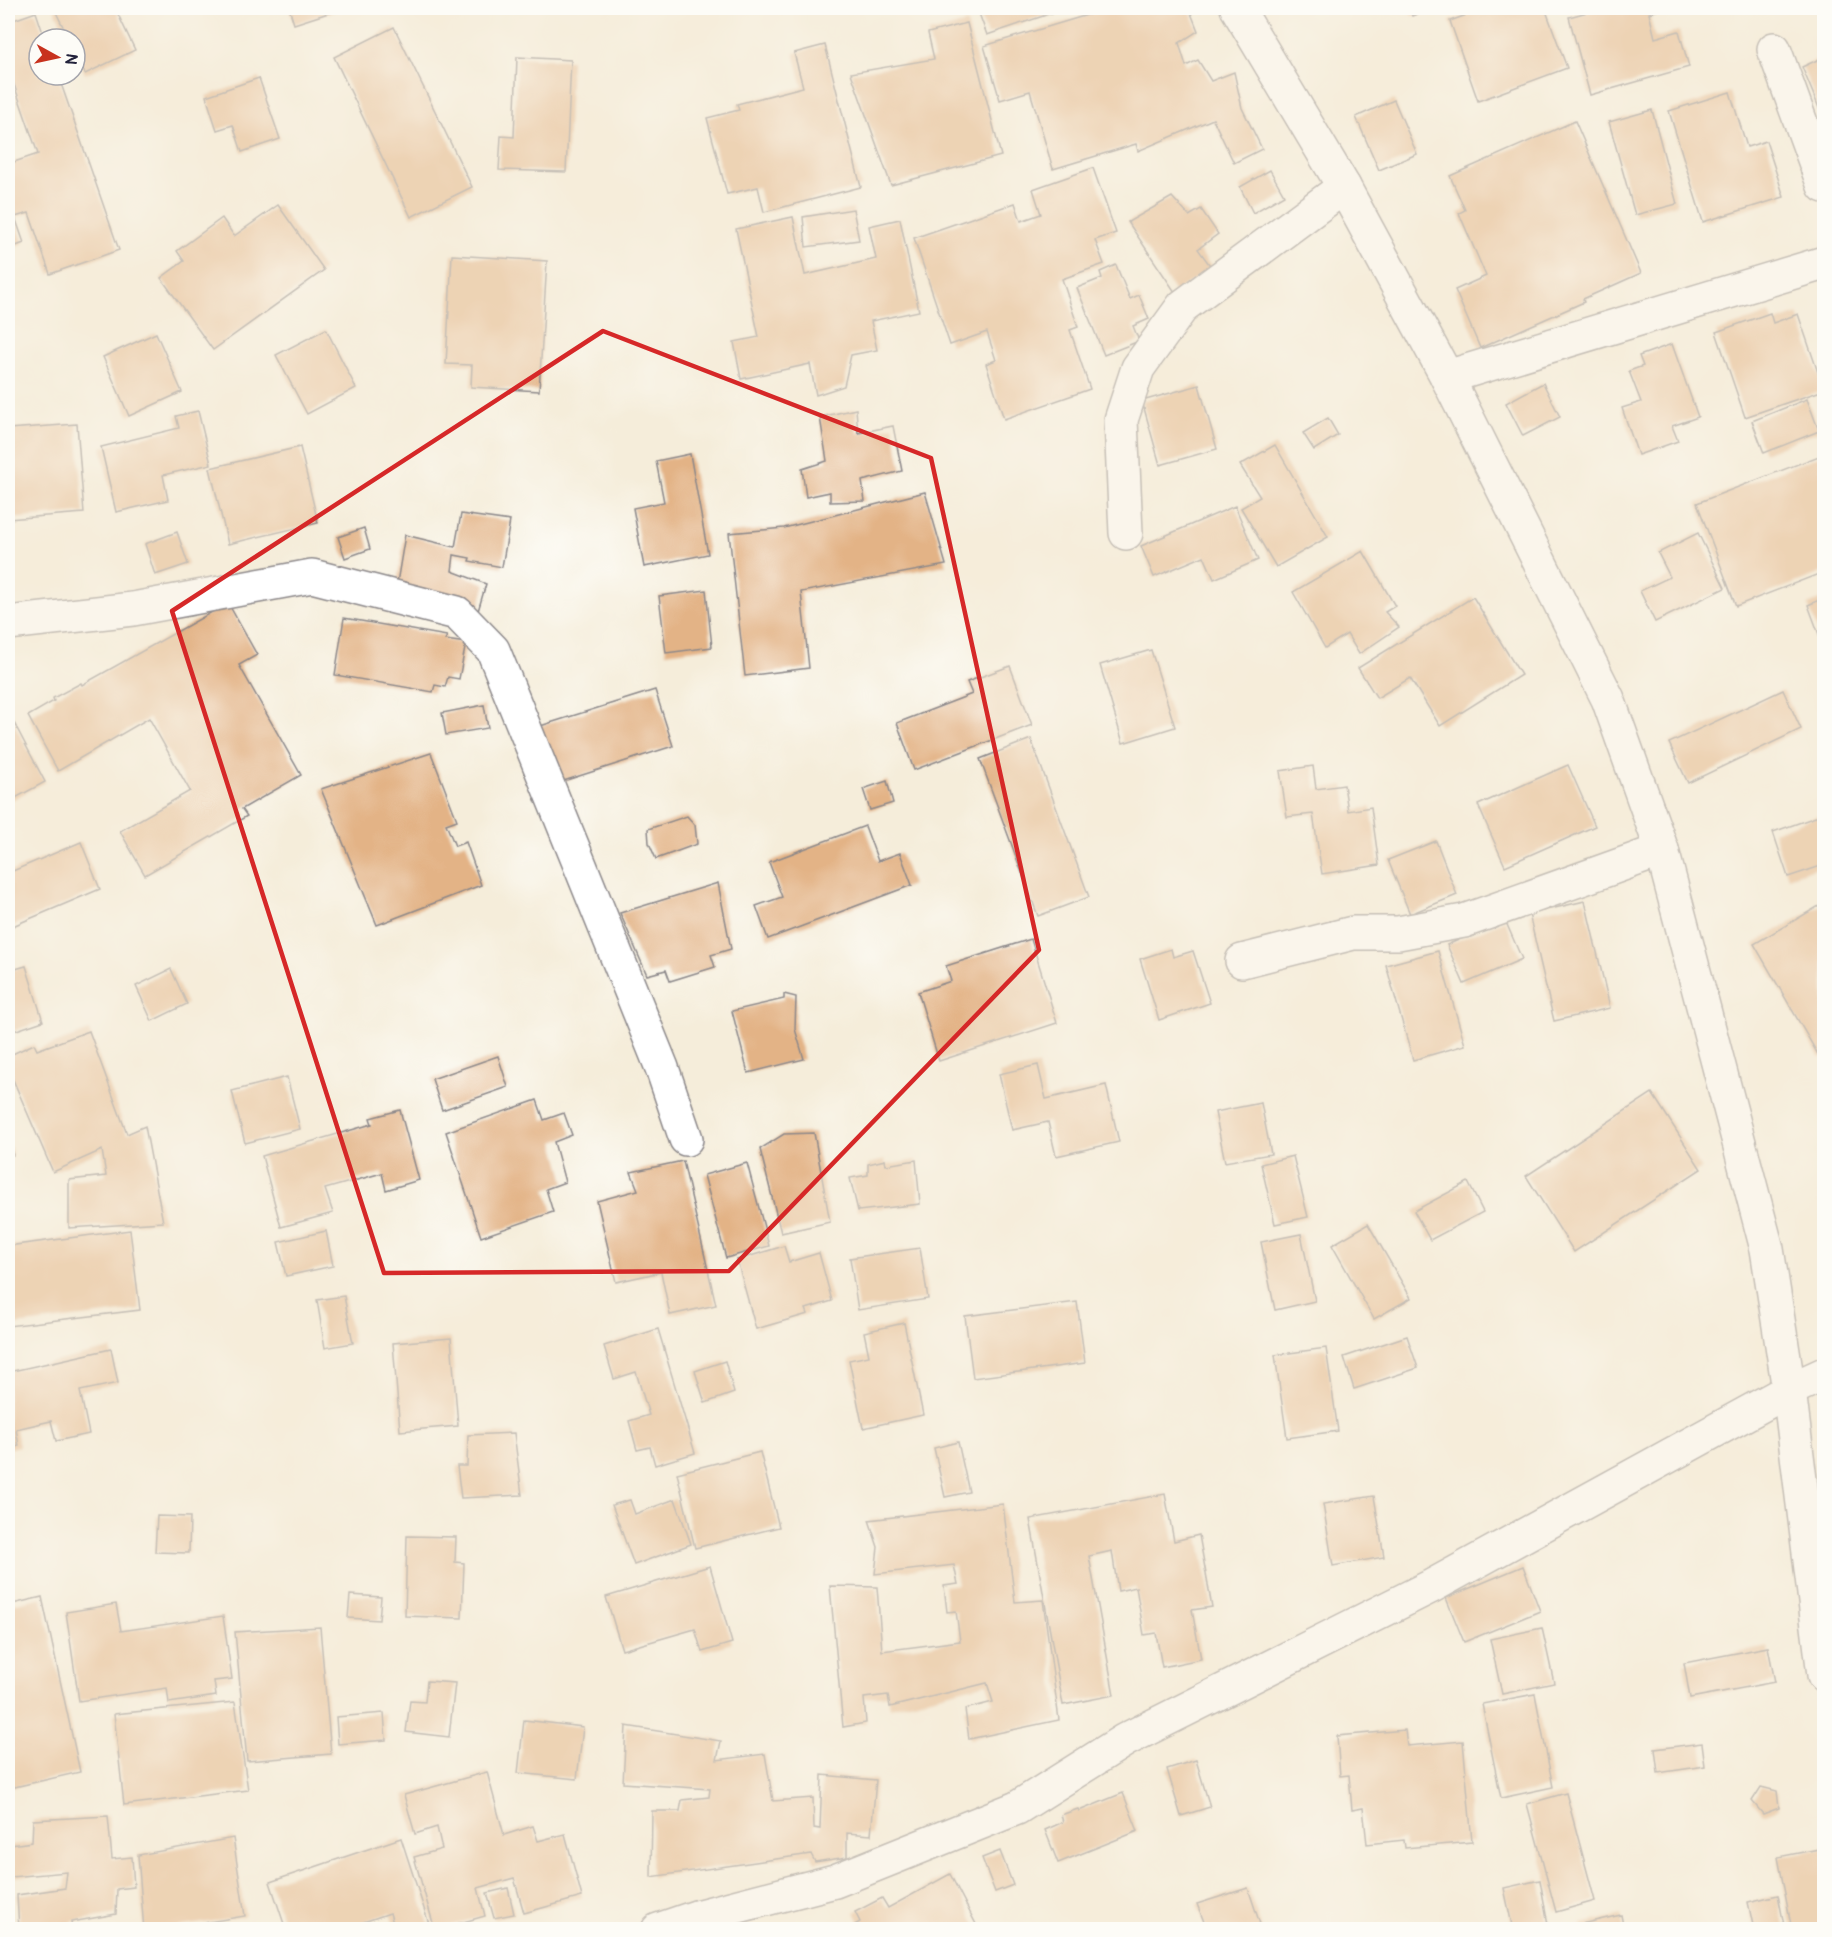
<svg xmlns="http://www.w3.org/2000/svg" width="1832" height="1937" font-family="Pangolin,sans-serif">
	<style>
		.building { fill: #e3b386 }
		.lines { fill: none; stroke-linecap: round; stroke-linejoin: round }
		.minor-casing { stroke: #8c888a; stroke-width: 36 }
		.minor { stroke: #fff; stroke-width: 33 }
		.marked { fill: none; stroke: #d62828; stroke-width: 4.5; stroke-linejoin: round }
	</style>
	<rect width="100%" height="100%" fill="#fdfcf7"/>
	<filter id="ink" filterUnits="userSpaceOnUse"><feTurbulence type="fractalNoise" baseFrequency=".0167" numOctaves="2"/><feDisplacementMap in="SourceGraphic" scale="12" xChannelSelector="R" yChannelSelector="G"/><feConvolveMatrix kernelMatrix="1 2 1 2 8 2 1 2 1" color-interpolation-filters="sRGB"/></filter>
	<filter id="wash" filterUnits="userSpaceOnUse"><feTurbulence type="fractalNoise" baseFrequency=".008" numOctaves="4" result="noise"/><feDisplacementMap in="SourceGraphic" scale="24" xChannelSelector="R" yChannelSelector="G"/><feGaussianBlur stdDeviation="1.35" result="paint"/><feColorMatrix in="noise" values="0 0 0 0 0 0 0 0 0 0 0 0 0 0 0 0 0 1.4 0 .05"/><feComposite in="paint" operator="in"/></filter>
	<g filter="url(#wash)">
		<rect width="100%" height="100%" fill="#f5edda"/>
		<g id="blocks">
			<g class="building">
				<path d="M 54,8 L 115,8 L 135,50 L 85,74 L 75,52 L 75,39 L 69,39 Z"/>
				<path d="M 289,8 L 344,8 L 294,24 Z"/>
				<path d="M 451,8 L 486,8 L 486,9 L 452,15 Z"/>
				<path d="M 977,8 L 1067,8 L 987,35 Z"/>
				<path d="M 1103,8 L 1189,8 L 1198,31 L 1179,43 L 1186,66 L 1198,60 L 1211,81 L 1234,72 L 1242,108 L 1262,149 L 1234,163 L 1213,119 L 1138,151 L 1136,144 L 1053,169 L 1030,91 L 1000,100 L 984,46 L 1104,10 Z"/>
				<path d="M 1409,8 L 1432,8 L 1412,16 Z"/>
				<path d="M 1486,8 L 1545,8 L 1567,68 L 1478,101 L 1450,21 Z"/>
				<path d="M 1602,8 L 1665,8 L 1649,13 L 1655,38 L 1679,31 L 1689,67 L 1590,95 L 1569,17 Z"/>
				<path d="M 36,12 L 45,39 L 39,39 L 39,75 L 58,75 L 119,250 L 50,274 L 29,213 L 15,217 L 24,243 L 8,249 L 8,164 L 38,154 L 8,67 L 8,22 Z"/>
				<path d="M 967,23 L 1001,156 L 891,185 L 851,73 L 934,59 L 928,33 Z"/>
				<path d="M 394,27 L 472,187 L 411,217 L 334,57 Z"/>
				<path d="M 825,45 L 861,187 L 764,212 L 758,187 L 727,194 L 707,118 L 739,110 L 737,104 L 803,87 L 794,53 Z"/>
				<path d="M 517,57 L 571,60 L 566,172 L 499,170 L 501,136 L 514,137 Z"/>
				<path d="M 1824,57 L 1824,120 L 1802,67 Z"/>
				<path d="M 259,78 L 280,139 L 242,152 L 233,125 L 217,130 L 206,96 Z"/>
				<path d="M 1730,92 L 1747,147 L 1766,141 L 1784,197 L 1703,222 L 1669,111 Z"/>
				<path d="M 1394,100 L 1417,154 L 1379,170 L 1356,117 Z"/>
				<path d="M 1652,110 L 1677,204 L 1635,215 L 1609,122 Z"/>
				<path d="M 1575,121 L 1641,273 L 1583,299 L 1584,302 L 1480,348 L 1455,290 L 1486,276 L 1459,213 L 1465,210 L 1450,176 Z"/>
				<path d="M 1093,168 L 1116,233 L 1095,240 L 1104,264 L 1062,279 L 1078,327 L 1070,330 L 1090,389 L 1004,419 L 986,364 L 996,360 L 987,332 L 950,345 L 914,238 L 1015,203 L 1021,221 L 1041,214 L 1033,189 Z"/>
				<path d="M 1270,170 L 1284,195 L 1253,213 L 1240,187 Z"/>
				<path d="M 1172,197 L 1189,216 L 1201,209 L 1218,234 L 1198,249 L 1212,268 L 1175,292 L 1128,222 Z"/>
				<path d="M 278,205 L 324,270 L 213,350 L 161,278 L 184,261 L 177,251 L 222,218 L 234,236 Z"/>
				<path d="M 853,209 L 859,240 L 806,247 L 803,217 Z"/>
				<path d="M 793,217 L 805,275 L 876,259 L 869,226 L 900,219 L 919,311 L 871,321 L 877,350 L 851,355 L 844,386 L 816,395 L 810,364 L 741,379 L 734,342 L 759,337 L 736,229 Z"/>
				<path d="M 452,255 L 547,261 L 539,391 L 471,387 L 472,365 L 446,364 Z"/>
				<path d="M 1116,265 L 1130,299 L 1139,295 L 1149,319 L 1133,326 L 1139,341 L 1104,355 L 1077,288 L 1102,278 L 1100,272 Z"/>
				<path d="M 1770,313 L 1773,323 L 1798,314 L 1824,390 L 1745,417 L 1716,332 Z"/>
				<path d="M 326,329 L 356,388 L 307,414 L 276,355 Z"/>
				<path d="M 156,333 L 182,392 L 129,416 L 103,357 Z"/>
				<path d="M 1672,344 L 1698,417 L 1672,426 L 1678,441 L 1638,455 L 1622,408 L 1641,402 L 1629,371 L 1643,366 L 1639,356 Z"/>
				<path d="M 1543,383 L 1560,417 L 1523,436 L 1506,403 Z"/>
				<path d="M 1199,385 L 1217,449 L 1160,465 L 1142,401 Z"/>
				<path d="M 1807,399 L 1819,431 L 1764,453 L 1752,421 Z"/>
				<path d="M 856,409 L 858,433 L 893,426 L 902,471 L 862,481 L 865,501 L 830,502 L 830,492 L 806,497 L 802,469 L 827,461 L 820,417 Z"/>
				<path d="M 198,411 L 211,464 L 163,475 L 168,500 L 116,512 L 101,447 L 179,428 L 176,416 Z"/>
				<path d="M 1328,418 L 1338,435 L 1314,450 L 1303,433 Z"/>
				<path d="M 77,424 L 84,513 L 8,519 L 8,429 Z"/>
				<path d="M 1275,445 L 1328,537 L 1276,567 L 1241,508 L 1260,497 L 1240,465 Z"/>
				<path d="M 300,447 L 318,523 L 228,544 L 210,468 Z"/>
				<path d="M 690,454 L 708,554 L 644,567 L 633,508 L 664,502 L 656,461 Z"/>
				<path d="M 1824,454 L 1824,572 L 1736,606 L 1697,503 Z"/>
				<path d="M 925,492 L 946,565 L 801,592 L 809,668 L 745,676 L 729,533 L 784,528 Z"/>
				<path d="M 1235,506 L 1258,560 L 1214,579 L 1204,556 L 1154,577 L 1141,546 Z"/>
				<path d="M 461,514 L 510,521 L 502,567 L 469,561 L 470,558 L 454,555 L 452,571 L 486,584 L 478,611 L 396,589 L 405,535 L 455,547 Z"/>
				<path d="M 364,528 L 370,549 L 345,558 L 338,537 Z"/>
				<path d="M 177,532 L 188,564 L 155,575 L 145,544 Z"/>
				<path d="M 1698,533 L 1725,588 L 1655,622 L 1640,591 L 1670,577 L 1658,553 Z"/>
				<path d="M 1363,551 L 1395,606 L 1385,612 L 1399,627 L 1359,654 L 1347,634 L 1325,648 L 1293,592 Z"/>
				<path d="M 706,590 L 712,647 L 666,653 L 659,596 Z"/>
				<path d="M 1473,597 L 1521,675 L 1440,726 L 1410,678 L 1377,698 L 1358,668 Z"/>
				<path d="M 1824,598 L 1824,648 L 1808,605 Z"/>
				<path d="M 228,603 L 257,655 L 239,665 L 301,775 L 242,809 L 247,816 L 145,875 L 120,831 L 190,791 L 149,718 L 58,771 L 28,716 L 54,701 L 53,698 L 81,683 L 82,685 Z"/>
				<path d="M 344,618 L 447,636 L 445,640 L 466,643 L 459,679 L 448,677 L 445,687 L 435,685 L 433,692 L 335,675 Z"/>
				<path d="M 1151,650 L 1175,727 L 1123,743 L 1100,665 Z"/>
				<path d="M 1010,666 L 1032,725 L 914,770 L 897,723 L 972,694 L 967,682 Z"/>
				<path d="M 655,690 L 673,746 L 554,784 L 537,727 Z"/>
				<path d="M 1783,690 L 1801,729 L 1688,783 L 1669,743 Z"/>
				<path d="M 484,705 L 488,728 L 446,735 L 442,713 Z"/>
				<path d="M 11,717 L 45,782 L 8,802 L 8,719 Z"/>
				<path d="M 1031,739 L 1089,897 L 1038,916 L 980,759 Z"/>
				<path d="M 431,753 L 457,820 L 446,824 L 455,846 L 466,842 L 481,885 L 377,925 L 321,789 Z"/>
				<path d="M 1568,765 L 1595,826 L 1505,866 L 1478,805 Z"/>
				<path d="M 1313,766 L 1316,789 L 1344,785 L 1348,811 L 1371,807 L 1379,865 L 1322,874 L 1313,814 L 1287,817 L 1280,771 Z"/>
				<path d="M 887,781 L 893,803 L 870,810 L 863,789 Z"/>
				<path d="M 1824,814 L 1824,865 L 1788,877 L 1773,832 Z"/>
				<path d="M 687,816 L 695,825 L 697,844 L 656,859 L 649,843 L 648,829 Z"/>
				<path d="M 865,826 L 878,861 L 900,853 L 912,885 L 768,939 L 756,906 L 782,897 L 769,862 Z"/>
				<path d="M 1436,841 L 1457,895 L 1410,914 L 1388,860 Z"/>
				<path d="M 81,842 L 100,889 L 8,928 L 8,873 Z"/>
				<path d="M 718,883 L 731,949 L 711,955 L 715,967 L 670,981 L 666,970 L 647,975 L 620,913 Z"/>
				<path d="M 1585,901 L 1610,1008 L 1554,1021 L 1529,914 Z"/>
				<path d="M 1824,903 L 1824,1055 L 1820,1058 L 1754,944 Z"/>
				<path d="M 1505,920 L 1522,959 L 1464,984 L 1447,945 Z"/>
				<path d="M 1031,939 L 1057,1023 L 939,1061 L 918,992 L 951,981 L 946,966 Z"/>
				<path d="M 1171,949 L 1173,957 L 1193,951 L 1210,1003 L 1159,1020 L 1140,959 Z"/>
				<path d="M 1438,951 L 1465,1045 L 1413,1060 L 1386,965 Z"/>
				<path d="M 26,966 L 43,1021 L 8,1033 L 8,971 Z"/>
				<path d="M 171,969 L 187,1004 L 152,1021 L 136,986 Z"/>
				<path d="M 784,994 L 796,997 L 795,1029 L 804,1059 L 748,1073 L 732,1011 L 784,999 Z"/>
				<path d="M 89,1031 L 127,1134 L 145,1126 L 163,1222 L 69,1228 L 69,1180 L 106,1176 L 102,1150 L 53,1172 L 8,1068 L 8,1056 L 34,1044 L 37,1050 Z"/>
				<path d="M 498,1056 L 508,1087 L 442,1110 L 432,1079 Z"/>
				<path d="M 1038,1065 L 1046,1099 L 1106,1085 L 1119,1142 L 1056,1156 L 1048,1122 L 1012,1130 L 999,1074 Z"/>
				<path d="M 287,1077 L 300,1129 L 245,1143 L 232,1091 Z"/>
				<path d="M 1652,1093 L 1701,1169 L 1574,1252 L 1526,1176 Z"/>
				<path d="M 537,1100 L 544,1120 L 564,1113 L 572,1135 L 554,1142 L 565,1182 L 546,1189 L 553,1212 L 481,1237 L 446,1132 Z"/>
				<path d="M 1261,1103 L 1271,1154 L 1225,1162 L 1215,1112 Z"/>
				<path d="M 400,1110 L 419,1180 L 386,1190 L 382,1173 L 325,1189 L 333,1213 L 281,1227 L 262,1156 L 372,1124 L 370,1118 Z"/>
				<path d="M 814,1133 L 830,1222 L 781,1233 L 760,1149 L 784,1134 Z"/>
				<path d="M 8,1141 L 13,1155 L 8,1156 Z"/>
				<path d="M 1293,1156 L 1308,1217 L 1275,1224 L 1261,1164 Z"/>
				<path d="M 885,1160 L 886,1165 L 916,1160 L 920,1204 L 858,1211 L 850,1178 L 868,1175 L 868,1164 Z"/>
				<path d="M 683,1161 L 716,1305 L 670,1315 L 661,1272 L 616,1282 L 597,1201 L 638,1190 L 631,1172 Z"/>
				<path d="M 747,1163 L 769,1246 L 726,1258 L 704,1175 Z"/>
				<path d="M 1468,1182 L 1483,1212 L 1430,1240 L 1414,1211 Z"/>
				<path d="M 1368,1224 L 1411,1298 L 1374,1319 L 1332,1245 Z"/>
				<path d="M 130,1230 L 140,1310 L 8,1326 L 8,1246 Z"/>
				<path d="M 326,1231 L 333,1266 L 286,1276 L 278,1242 Z"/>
				<path d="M 1301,1234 L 1315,1301 L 1275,1310 L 1261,1242 Z"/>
				<path d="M 784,1246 L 789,1262 L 819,1253 L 832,1301 L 806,1309 L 808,1314 L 756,1329 L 737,1260 Z"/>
				<path d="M 920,1248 L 928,1299 L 858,1310 L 850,1258 Z"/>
				<path d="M 344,1296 L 353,1343 L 325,1348 L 317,1300 Z"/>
				<path d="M 1077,1302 L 1085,1363 L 973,1378 L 965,1316 Z"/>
				<path d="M 904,1323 L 923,1415 L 863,1428 L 849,1360 L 869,1356 L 864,1332 Z"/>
				<path d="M 658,1329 L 695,1453 L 655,1465 L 650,1447 L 637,1450 L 629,1421 L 649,1415 L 636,1372 L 614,1379 L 604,1346 Z"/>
				<path d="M 1407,1336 L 1418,1368 L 1354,1389 L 1344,1357 Z"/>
				<path d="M 451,1338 L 458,1426 L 400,1431 L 393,1343 Z"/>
				<path d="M 1326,1348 L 1338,1431 L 1287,1438 L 1275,1355 Z"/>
				<path d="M 111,1349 L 118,1383 L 80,1391 L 89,1434 L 56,1441 L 51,1421 L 16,1429 L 19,1446 L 8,1449 L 8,1372 Z"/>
				<path d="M 725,1361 L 734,1393 L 705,1403 L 695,1371 Z"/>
				<path d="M 514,1433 L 522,1495 L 461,1498 L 457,1466 L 467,1466 L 468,1435 Z"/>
				<path d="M 958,1442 L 969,1492 L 945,1497 L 934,1448 Z"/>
				<path d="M 760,1452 L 779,1527 L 695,1548 L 677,1473 Z"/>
				<path d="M 1165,1494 L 1174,1541 L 1199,1535 L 1212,1607 L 1192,1610 L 1201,1659 L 1162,1667 L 1156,1633 L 1144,1635 L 1136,1587 L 1118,1591 L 1112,1551 L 1089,1556 L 1114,1695 L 1063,1705 L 1030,1519 Z"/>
				<path d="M 1374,1496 L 1384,1557 L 1333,1566 L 1323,1504 Z"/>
				<path d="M 675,1499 L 691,1544 L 634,1565 L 612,1505 L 630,1500 L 635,1514 Z"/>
				<path d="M 1003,1504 L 1015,1602 L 1043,1600 L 1059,1720 L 969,1739 L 965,1709 L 993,1702 L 987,1683 L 890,1707 L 888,1695 L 864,1698 L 866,1723 L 843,1727 L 830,1586 L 877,1587 L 882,1651 L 960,1641 L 956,1611 L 947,1612 L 944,1586 L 958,1584 L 954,1565 L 875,1574 L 878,1547 L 869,1520 Z"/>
				<path d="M 157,1516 L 190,1517 L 189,1553 L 155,1552 Z"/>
				<path d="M 407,1536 L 456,1537 L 455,1562 L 464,1563 L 462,1618 L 405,1616 Z"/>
				<path d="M 710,1566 L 732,1643 L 702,1652 L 695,1629 L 622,1650 L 606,1597 Z"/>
				<path d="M 1523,1566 L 1540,1611 L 1464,1642 L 1446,1598 Z"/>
				<path d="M 350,1595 L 381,1597 L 379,1620 L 348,1618 Z"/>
				<path d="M 42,1597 L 80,1772 L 10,1788 L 8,1774 L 8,1605 Z"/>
				<path d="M 116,1604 L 121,1631 L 223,1616 L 232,1679 L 214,1681 L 216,1696 L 169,1703 L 167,1688 L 79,1701 L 66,1612 Z"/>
				<path d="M 320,1627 L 331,1754 L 247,1761 L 235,1632 Z"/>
				<path d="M 1542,1628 L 1554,1683 L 1502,1694 L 1490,1639 Z"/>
				<path d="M 1768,1647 L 1775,1682 L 1690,1698 L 1684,1663 Z"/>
				<path d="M 427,1681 L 455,1683 L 449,1737 L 406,1732 L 410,1701 L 425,1702 Z"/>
				<path d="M 1535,1694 L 1553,1787 L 1501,1798 L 1482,1704 Z"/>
				<path d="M 235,1702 L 248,1790 L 124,1805 L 114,1714 Z"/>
				<path d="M 384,1713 L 386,1740 L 338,1744 L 336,1717 Z"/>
				<path d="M 524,1720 L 583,1727 L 577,1779 L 518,1773 Z"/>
				<path d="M 626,1726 L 721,1741 L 717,1760 L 765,1754 L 773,1801 L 813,1798 L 814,1828 L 820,1829 L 822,1775 L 876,1780 L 871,1835 L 847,1833 L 847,1857 L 815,1862 L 811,1854 L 651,1877 L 652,1811 L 680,1811 L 682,1800 L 709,1797 L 710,1789 L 623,1783 Z"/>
				<path d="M 1405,1730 L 1407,1746 L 1463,1741 L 1472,1842 L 1405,1848 L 1404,1840 L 1367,1844 L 1363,1808 L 1352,1810 L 1349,1775 L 1340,1776 L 1337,1736 Z"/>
				<path d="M 1702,1743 L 1705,1766 L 1658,1773 L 1655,1749 Z"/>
				<path d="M 1196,1760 L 1210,1807 L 1181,1816 L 1167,1769 Z"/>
				<path d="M 487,1772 L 504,1835 L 533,1826 L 538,1841 L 565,1834 L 582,1897 L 524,1913 L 514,1878 L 478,1888 L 485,1916 L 435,1930 L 414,1857 L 442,1849 L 437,1827 L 415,1834 L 404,1795 Z"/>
				<path d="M 1761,1787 L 1777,1791 L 1779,1808 L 1763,1814 L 1752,1801 Z"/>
				<path d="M 1123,1793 L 1138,1831 L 1058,1863 L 1045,1830 L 1063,1822 L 1061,1815 L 1078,1809 L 1079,1811 Z"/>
				<path d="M 1566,1793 L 1595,1901 L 1556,1912 L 1527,1804 Z"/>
				<path d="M 108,1816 L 112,1859 L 132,1857 L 134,1887 L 117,1889 L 116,1914 L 71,1922 L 72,1930 L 19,1930 L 17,1895 L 65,1888 L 67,1872 L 11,1877 L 11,1845 L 32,1842 L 33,1820 Z"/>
				<path d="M 233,1838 L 245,1916 L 161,1930 L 144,1930 L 138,1855 Z"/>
				<path d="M 401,1838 L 431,1930 L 374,1930 L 393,1923 L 390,1913 L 340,1930 L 286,1930 L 270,1882 Z"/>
				<path d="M 1824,1848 L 1824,1930 L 1792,1930 L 1778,1857 Z"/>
				<path d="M 1000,1851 L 1013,1885 L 995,1892 L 982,1858 Z"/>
				<path d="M 950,1874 L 979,1930 L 939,1930 L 937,1926 L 930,1930 L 846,1930 L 860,1922 L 855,1912 L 882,1898 L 888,1908 Z"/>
				<path d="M 1540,1880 L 1549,1930 L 1513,1930 L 1504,1888 Z"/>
				<path d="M 508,1888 L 514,1914 L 494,1918 L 487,1893 Z"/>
				<path d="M 1248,1888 L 1262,1930 L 1201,1930 L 1206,1927 L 1197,1904 Z"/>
				<path d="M 1778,1895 L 1785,1930 L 1754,1930 L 1748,1902 Z"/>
				<path d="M 1621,1915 L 1624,1930 L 1582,1930 L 1581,1924 Z"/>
			</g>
		</g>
	</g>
	<g filter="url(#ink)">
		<use href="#blocks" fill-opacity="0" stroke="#8c888a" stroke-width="1.5"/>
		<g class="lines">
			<defs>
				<g id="minor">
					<path d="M 1237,8 L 1344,187 L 1447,377 L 1608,699 L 1662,850 L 1767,1249 L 1789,1390 L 1824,1675"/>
					<path d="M 1774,49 L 1824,186"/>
					<path d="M 1447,377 L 1824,263"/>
					<path d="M 1126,533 L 1121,420 L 1138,368 L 1183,306 L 1344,187"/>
					<path d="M 8,623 L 133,609 L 312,576 L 457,613 L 493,650 L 662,1068 L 686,1139"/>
					<path d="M 1242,961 L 1353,933 L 1398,933 L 1464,921 L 1662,850"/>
					<path d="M 658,1930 L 696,1917 L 835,1881 L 1017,1808 L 1125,1740 L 1430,1587 L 1789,1390 L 1824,1374"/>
				</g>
			</defs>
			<use href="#minor" class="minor-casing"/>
			<use href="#minor" class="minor"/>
		</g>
	</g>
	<path d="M0 0H1832V1937H0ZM 603,331 L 931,458 L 1039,950 L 729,1271 L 384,1273 L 172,611 Z" fill="#f5edda" fill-opacity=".55" fill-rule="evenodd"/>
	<path class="marked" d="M 603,331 L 931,458 L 1039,950 L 729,1271 L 384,1273 L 172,611 Z"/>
	<rect width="1832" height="1937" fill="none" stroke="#fdfcf7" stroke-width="30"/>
	<g transform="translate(57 57) rotate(98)"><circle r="28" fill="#fdfcf7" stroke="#a5a5ac" stroke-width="1.5"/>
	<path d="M0-4.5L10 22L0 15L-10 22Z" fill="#c8321e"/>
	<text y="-9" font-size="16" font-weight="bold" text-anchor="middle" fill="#22223b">N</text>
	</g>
</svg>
